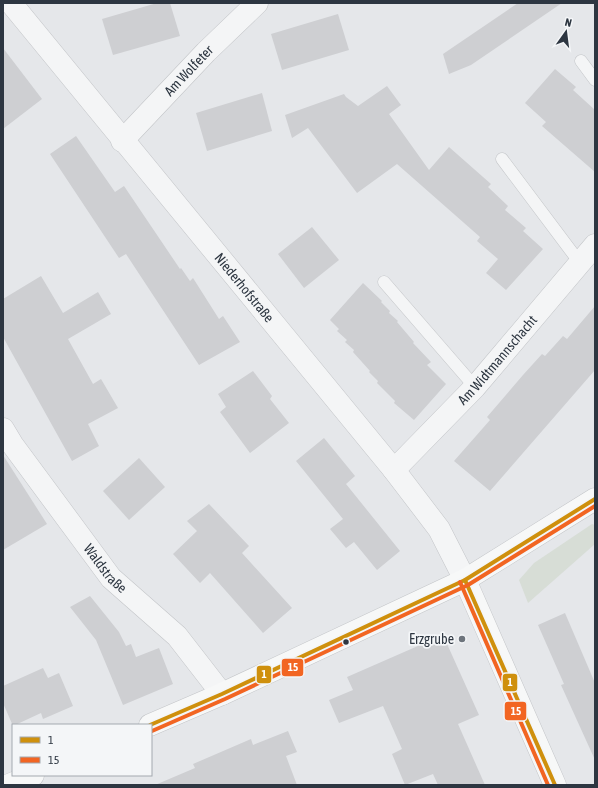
<svg xmlns="http://www.w3.org/2000/svg" width="598" height="788" font-family="'Asap Condensed',sans-serif">
	<style>
		.green { fill: #d7ddd6 }
		.building { fill: #cecfd2 }
		.lines { fill: none; stroke-linecap: round; stroke-linejoin: round }
		.lane-casing { stroke: #c3c5c8; stroke-width: 13 }
		.street-casing { stroke: #c3c5c8; stroke-width: 23 }
		.secondary-casing { stroke: #c3c5c8; stroke-width: 23 }
		.lane { stroke: #f4f5f6; stroke-width: 12 }
		.street { stroke: #f4f5f6; stroke-width: 22 }
		.secondary { stroke: #f7f8f8; stroke-width: 22 }
		.bus-1-casing { stroke: #f4f6f8; stroke-width: 7 }
		.bus-2-casing { stroke: #f4f6f8; stroke-width: 7 }
		.bus-1 { stroke: #cf900d; stroke-width: 4 }
		.bus-2 { stroke: #f26522; stroke-width: 4 }
		.poi-dot { fill: #6d747c; stroke: #f4f6f8; stroke-width: 1.5 }
		.bus-dot { fill: #2d3641; stroke: #f4f6f8; stroke-width: 1.5 }
		.labels { text-anchor: middle; dominant-baseline: central; stroke-width: 3.5; stroke-linejoin: round; paint-order: stroke }
		.street-label { font-size: 14px; fill: #2d3641; stroke: #f4f6f8 }
		.poi-label { font-size: 14px; fill: #2d3641; stroke: #f4f6f8; text-anchor: end }
		.line-badge { stroke: #f4f6f8; stroke-width: 1.5 }
		.badge-label { font-size: 11px; text-anchor: middle; font-weight: bold; fill: #fff }
	</style>
	<rect width="100%" height="100%" fill="#e5e7ea"/>
	<path class="green" d="M 592,524 L 595,525 L 595,544 L 528,603 L 519,580 L 534,563 Z"/>
	<g class="building">
		<path d="M 157,3 L 170,3 L 180,36 L 113,55 L 102,19 Z"/>
		<path d="M 518,3 L 562,3 L 471,65 L 449,74 L 443,54 Z"/>
		<path d="M 338,14 L 349,50 L 282,70 L 271,34 Z"/>
		<path d="M 3,48 L 42,99 L 3,129 Z"/>
		<path d="M 555,69 L 576,87 L 573,90 L 595,110 L 595,172 L 542,126 L 546,122 L 525,103 Z"/>
		<path d="M 387,86 L 401,105 L 389,114 L 429,170 L 449,147 L 491,184 L 488,187 L 508,206 L 505,210 L 526,228 L 523,231 L 543,249 L 506,290 L 486,273 L 498,259 L 477,241 L 480,237 L 397,164 L 357,193 L 308,128 L 292,138 L 285,115 L 344,94 L 346,97 L 358,106 Z"/>
		<path d="M 262,93 L 272,131 L 207,151 L 196,113 Z"/>
		<path d="M 76,136 L 115,192 L 124,186 L 180,269 L 181,268 L 190,281 L 193,278 L 219,319 L 223,316 L 240,342 L 199,365 L 126,254 L 119,258 L 50,154 Z"/>
		<path d="M 312,227 L 339,260 L 304,288 L 278,254 Z"/>
		<path d="M 41,276 L 63,313 L 98,292 L 111,314 L 68,339 L 93,384 L 101,379 L 118,408 L 88,424 L 99,446 L 72,461 L 3,337 L 3,299 Z"/>
		<path d="M 363,283 L 382,301 L 381,302 L 390,311 L 389,313 L 398,321 L 397,322 L 414,342 L 413,343 L 431,362 L 427,365 L 446,384 L 414,420 L 394,403 L 395,401 L 377,383 L 378,381 L 369,372 L 370,371 L 353,352 L 354,350 L 345,342 L 347,340 L 337,331 L 339,329 L 330,320 Z"/>
		<path d="M 595,306 L 595,370 L 490,491 L 454,461 L 490,420 L 487,417 L 523,375 L 542,354 L 545,356 L 563,336 L 567,339 Z"/>
		<path d="M 253,371 L 272,396 L 270,399 L 289,423 L 250,453 L 220,412 L 226,407 L 218,394 Z"/>
		<path d="M 324,438 L 355,476 L 346,484 L 400,551 L 377,570 L 354,542 L 346,548 L 330,529 L 343,519 L 296,461 Z"/>
		<path d="M 3,455 L 47,524 L 3,550 Z"/>
		<path d="M 139,458 L 165,487 L 129,520 L 103,491 Z"/>
		<path d="M 209,504 L 249,546 L 242,553 L 292,608 L 263,633 L 210,573 L 200,583 L 173,554 L 197,531 L 187,521 Z"/>
		<path d="M 90,596 L 119,632 L 126,646 L 131,644 L 136,657 L 159,648 L 173,684 L 123,705 L 96,640 L 70,607 Z"/>
		<path d="M 565,613 L 595,683 L 595,760 L 561,685 L 564,684 L 538,625 Z"/>
		<path d="M 443,635 L 479,715 L 458,724 L 485,785 L 438,785 L 433,774 L 405,785 L 392,754 L 402,749 L 383,706 L 339,723 L 329,700 L 353,690 L 347,677 Z"/>
		<path d="M 43,668 L 48,678 L 59,673 L 73,706 L 43,719 L 41,713 L 13,726 L 3,703 L 3,686 Z"/>
		<path d="M 288,731 L 297,752 L 286,756 L 297,785 L 155,785 L 195,768 L 193,764 L 251,739 L 253,745 Z"/>
	</g>
	<g class="lines">
		<defs>
			<g id="lane">
				<path d="M 581,61 L 595,80"/>
				<path d="M 502,159 L 580,263"/>
				<path d="M 384,282 L 475,387"/>
			</g>
			<g id="street">
				<path id="s1" d="M 11,3 L 394,470 L 439,529 L 465,580"/>
				<path id="s2" d="M 122,141 L 206,52 L 257,3"/>
				<path id="s3" d="M 3,429 L 12,444 L 111,578 L 177,636 L 222,694"/>
				<path id="s4" d="M 394,470 L 475,387 L 595,245"/>
			</g>
			<g id="secondary">
				<path d="M 465,580 L 555,785"/>
				<path d="M 150,725 L 222,694 L 465,580 L 595,499"/>
				<path d="M 9,785 L 33,775"/>
			</g>
		</defs>
		<use href="#lane" class="lane-casing"/>
		<use href="#street" class="street-casing"/>
		<use href="#secondary" class="secondary-casing"/>
		<use href="#lane" class="lane"/>
		<use href="#street" class="street"/>
		<use href="#secondary" class="secondary"/>
		<defs>
			<g id="bus-1">
				<path d="M 465,580 L 555,785"/>
				<path d="M 150,725 L 222,694 L 465,580 L 595,499"/>
			</g>
			<g id="bus-2">
				<path d="M 460,582 L 548,785"/>
				<path d="M 152,731 L 225,699 L 468,585 L 595,506"/>
			</g>
		</defs>
		<use href="#bus-1" class="bus-1-casing"/>
		<use href="#bus-2" class="bus-2-casing"/>
		<use href="#bus-1" class="bus-1"/>
		<use href="#bus-2" class="bus-2"/>
	</g>
	<circle class="poi-dot" cx="462" cy="639" r="4"/>
	<circle class="bus-dot" cx="346" cy="642" r="3.5"/>
	<g class="labels">
		<g class="street-label">
			<text stroke="none"><textPath href="#s2" startOffset="97">Am Wolfeter</textPath></text>
			<text stroke="none"><textPath href="#s1" startOffset="368">Niederhofstraße</textPath></text>
			<text stroke="none"><textPath href="#s4" startOffset="151">Am Widtmannschacht</textPath></text>
			<text stroke="none"><textPath href="#s3" startOffset="173">Waldstraße</textPath></text>
		</g>
		<g class="poi-label">
			<text x="454" y="639">Erzgrube</text>
		</g>
	</g>
	<g class="line-badge">
		<rect x="281" y="658" width="23" height="19" rx="4" fill="#f26522"/>
		<rect x="256" y="665" width="16" height="19" rx="4" fill="#cf900d"/>
		<rect x="502" y="673" width="16" height="19" rx="4" fill="#cf900d"/>
		<rect x="504" y="701" width="23" height="20" rx="4" fill="#f26522"/>
	</g>
	<g class="badge-label">
		<text x="293" y="671">15</text>
		<text x="264" y="678">1</text>
		<text x="510" y="686">1</text>
		<text x="516" y="715">15</text>
	</g>
	<rect width="598" height="788" fill="none" stroke="#2d3641" stroke-width="8"/>
	<rect x="12" y="724" width="140" height="52" fill="#f4f6f8" stroke="#a4a9af"/>
	<rect x="20" y="737" width="20" height="6" fill="#cf900d" stroke="#a4a9af"/>
	<text x="48" y="744" font-size="12" fill="#2d3641">1</text>
	<rect x="20" y="757" width="20" height="6" fill="#f26522" stroke="#a4a9af"/>
	<text x="48" y="764" font-size="12" fill="#2d3641">15</text>
	<g transform="translate(566 32) rotate(14)" stroke="#f4f6f8" stroke-width="3" paint-order="stroke">
	<path d="M0-3L7 15L0 10L-7 15Z" fill="#2d3641"/>
	<text y="-6" font-size="11" font-weight="bold" text-anchor="middle" fill="#2d3641">N</text>
	</g>
</svg>
